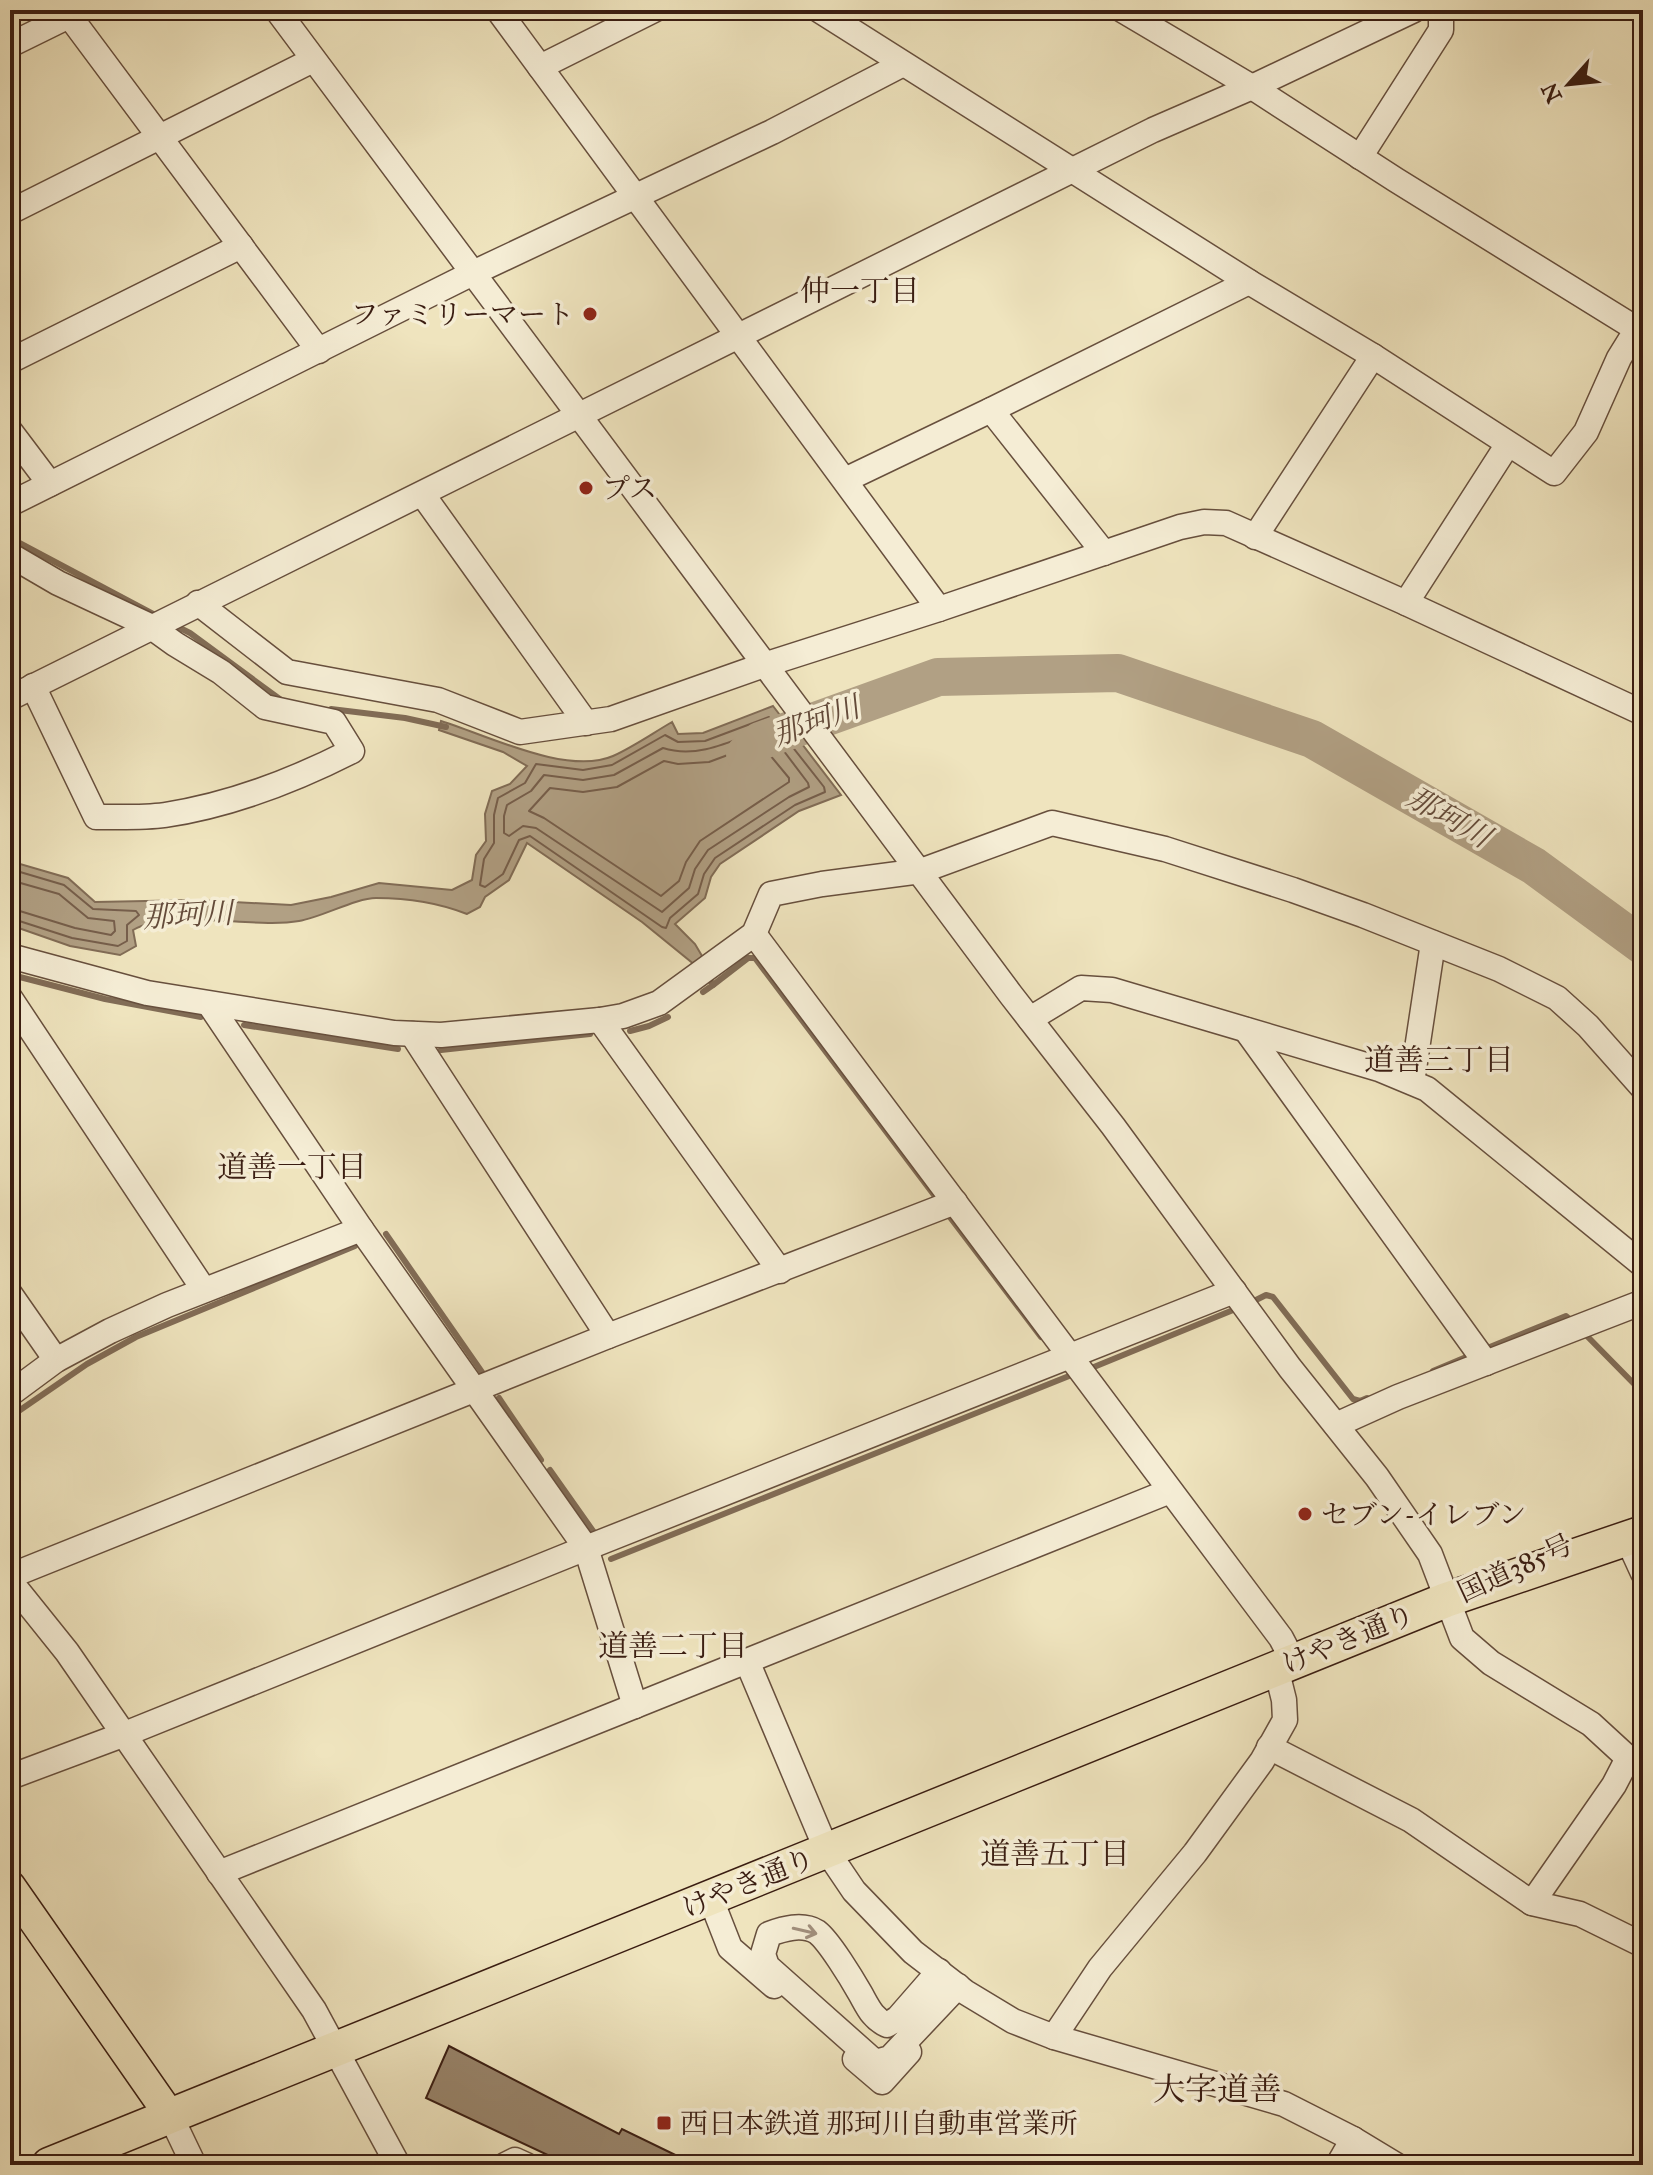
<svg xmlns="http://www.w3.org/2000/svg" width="1653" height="2175" font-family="'IM FELL Great Primer','Noto Serif JP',serif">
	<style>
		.water { fill: #b1a084; stroke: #816c56; stroke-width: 2 }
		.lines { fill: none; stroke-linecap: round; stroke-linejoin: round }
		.shore { stroke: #765e4b; stroke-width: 2 }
		.stream { stroke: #816c56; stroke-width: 6 }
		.river { stroke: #b1a084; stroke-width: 38 }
		.building { fill: #98846b; stroke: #3a1d12; stroke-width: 2 }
		.minor-casing { stroke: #674f3d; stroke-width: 27 }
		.major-casing { stroke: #3a1d12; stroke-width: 33 }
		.highway-casing { stroke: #3a1d12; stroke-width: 37 }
		.minor { stroke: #f5edd5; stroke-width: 24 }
		.major { stroke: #efe4be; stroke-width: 30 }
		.highway { stroke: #efe4be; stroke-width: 34 }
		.oneway { stroke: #a18f7d }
		.poi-dot { fill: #8f2418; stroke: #f5edd5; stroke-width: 3 }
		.labels { text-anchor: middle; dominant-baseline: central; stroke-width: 7; stroke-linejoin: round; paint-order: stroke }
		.poi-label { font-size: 28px; fill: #3a1d12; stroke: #f5edd5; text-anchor: start }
		.street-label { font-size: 28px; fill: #3a1d12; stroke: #f5edd5 }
		.neighbourhood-label { font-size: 30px; fill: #3a1d12; stroke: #f5edd5 }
		.water-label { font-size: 30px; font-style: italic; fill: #644b3a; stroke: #f5edd5 }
		.quarter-label { font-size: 32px; fill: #3a1d12; stroke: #f5edd5 }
	</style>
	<rect width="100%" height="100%" fill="#efe4be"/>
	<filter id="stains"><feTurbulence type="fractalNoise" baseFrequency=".0025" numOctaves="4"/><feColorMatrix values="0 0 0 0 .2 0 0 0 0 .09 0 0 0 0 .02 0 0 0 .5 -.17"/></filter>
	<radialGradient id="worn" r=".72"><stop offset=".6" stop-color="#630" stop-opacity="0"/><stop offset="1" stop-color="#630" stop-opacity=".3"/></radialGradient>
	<path class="water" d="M 773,706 L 841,795 L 799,811 L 720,864 L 711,877 L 705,898 L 675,924 L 695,944 L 702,956 L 695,965 L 642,922 L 527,843 L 509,880 L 485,897 L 480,907 L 467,914 C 439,903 406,898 376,898 C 356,898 322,917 299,921 C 254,929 172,908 133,930 L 136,946 L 120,955 L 70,946 L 10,925 L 10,861 L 68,878 L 95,902 L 197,900 L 291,905 L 331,897 L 379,883 L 452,890 L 472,880 L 476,855 L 486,841 L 485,814 L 492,791 L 510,784 L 527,766 L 503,752 L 439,730 L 441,721 C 487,735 567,776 613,756 C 633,747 653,733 672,722 L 678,734 L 703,733 Z"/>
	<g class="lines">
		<g class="shore">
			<path d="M 769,717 L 824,787 L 825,792 L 795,805 L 715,858 L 704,874 L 698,894 L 670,918 L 666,928 L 662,927 L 530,836 L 519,840 L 503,874 L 485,887 L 480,885 L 484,859 L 494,843 L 494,815 L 498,798 L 525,783 L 536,764 L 583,770 L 612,765 L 665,735 L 678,742 L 705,741 Z"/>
			<path d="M 764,729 L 768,730 L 808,783 L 809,787 L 789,797 L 708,850 L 695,869 L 689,888 L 662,912 L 536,828 L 523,826 L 509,836 L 504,833 L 504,816 L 507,805 L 531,791 L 544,775 L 583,780 L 614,775 L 663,748 C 698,759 731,741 764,729 Z"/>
			<path d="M 760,743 L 789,778 L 789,782 L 700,841 L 686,862 L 679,881 L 661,896 L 544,818 L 529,811 L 550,788 L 583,792 L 617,787 L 664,761 L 678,764 L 709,762 Z"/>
			<path d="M 10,869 L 64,885 L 93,909 L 136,911 L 139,915 L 127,925 L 127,941 L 118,946 L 72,938 L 10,918"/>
			<path d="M 10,880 L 59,894 L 88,918 L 114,921 L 115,931 L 111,935 L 75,928 L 10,908"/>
		</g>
		<g class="stream">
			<path d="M 10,538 L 155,615"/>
			<path d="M 172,624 L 190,633 L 281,700"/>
			<path d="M 331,709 L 405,718 L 446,727"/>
			<path d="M 12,975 L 105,999 L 201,1017"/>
			<path d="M 710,980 L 713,985 L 748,958 L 755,958 L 940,1203"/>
			<path d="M 703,992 L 713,985"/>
			<path d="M 244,1025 L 398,1049"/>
			<path d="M 630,1031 L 649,1026 L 668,1017"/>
			<path d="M 441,1050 L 590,1034"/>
			<path d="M 946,1212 L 1041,1337"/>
			<path d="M 386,1234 L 484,1375"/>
			<path d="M 1248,1304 L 1266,1295 L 1273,1297 L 1353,1399 L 1360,1401 L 1367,1398"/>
			<path d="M 1584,1333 L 1643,1393"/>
			<path d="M 1485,1349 L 1566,1316 L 1573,1322"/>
			<path d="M 1089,1369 L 1238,1308"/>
			<path d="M 1433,1371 L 1471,1355"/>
			<path d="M 499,1398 L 541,1460"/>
			<path d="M 10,1417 L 87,1364 L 136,1337 L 355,1246"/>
			<path d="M 550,1470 L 598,1538"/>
			<path d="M 611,1559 L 1074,1374"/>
		</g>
		<path class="river" d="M 745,754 L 760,741 L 938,677 L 1118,673 L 1312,739 L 1534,866 L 1643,946"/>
	</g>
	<path class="building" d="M 449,2046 L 619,2134 L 622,2129 L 696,2165 L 569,2165 L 426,2098 Z"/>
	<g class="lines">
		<defs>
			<g id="minor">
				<path d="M 65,10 L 319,351"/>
				<path d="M 277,10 L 1011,995 L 1113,1126 L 1290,1368 L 1377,1477 L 1430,1554 L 1462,1638 L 1491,1663 L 1591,1724 L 1628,1758"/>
				<path d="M 498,10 L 939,609"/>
				<path d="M 819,10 L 1249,282 L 1373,356 L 1554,473 L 1586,432 L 1619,358 L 1637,329"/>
				<path d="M 1122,10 L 1252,87 L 1396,180 L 1643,333"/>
				<path d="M 10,45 L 69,16"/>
				<path d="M 540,67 L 654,10"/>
				<path d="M 1360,157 L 1441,30 L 1441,10"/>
				<path d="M 10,212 L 313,60"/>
				<path d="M 10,361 L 241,246"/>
				<path d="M 991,410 L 1104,553"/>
				<path d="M 10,431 L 50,484"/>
				<path d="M 1508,444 L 1406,603 L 1643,713"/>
				<path d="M 845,480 L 991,410 L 1249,282"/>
				<path d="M 423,495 L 586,723"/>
				<path d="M 10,504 L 473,273 L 772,132 L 903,64"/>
				<path d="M 1255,537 L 1373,356"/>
				<path d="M 10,555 L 58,583 L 150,626 L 175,644 L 221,672 L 265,707 L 334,722 L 352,751 C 293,781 231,805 165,815 C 143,818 119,817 96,817 L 33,686"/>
				<path d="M 198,603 L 287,672 L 438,700 L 520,732 L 611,719 L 764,665 L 939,609 L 1180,527 L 1204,522 L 1226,523 L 1406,603"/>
				<path d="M 10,698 L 1153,130 L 1252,87 L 1414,10"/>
				<path d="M 754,934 L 1254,1602 L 1281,1638 L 1293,1661"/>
				<path d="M 10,956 L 147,993 L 394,1033 L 441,1035 L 600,1020 L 623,1016 L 659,1003 L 754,934 L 771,894 L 822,884 L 921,871 L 1052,823 L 1165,849 L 1293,890 L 1363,915 L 1499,969 L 1557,998 L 1588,1026 L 1643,1088"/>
				<path d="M 10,998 L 204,1290"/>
				<path d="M 210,1005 L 361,1229 L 586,1548 L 635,1706"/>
				<path d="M 1030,1019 L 1081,988 L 1112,990 L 1379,1069 L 1427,1089 L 1643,1265"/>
				<path d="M 600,1020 L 780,1271"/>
				<path d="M 1246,1030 L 1486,1363"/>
				<path d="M 412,1034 L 608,1336"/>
				<path d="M 1412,1082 L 1433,943"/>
				<path d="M 10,1294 L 56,1360"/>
				<path d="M 10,1394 L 56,1360 L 110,1331 L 167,1305 L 361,1229"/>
				<path d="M 1336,1425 L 1398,1397 L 1643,1302"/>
				<path d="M 1627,1538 L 1643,1573"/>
				<path d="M 10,1576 L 608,1336 L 955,1202"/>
				<path d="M 10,1581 L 67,1652 L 314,2010 L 398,2165"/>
				<path d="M 747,1661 L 827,1851 L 854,1891 L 913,1952 L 965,1992 L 1013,2021 L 1054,2037 L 1284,2104 L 1353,2139 L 1396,2165"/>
				<path d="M 1269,1747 L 1411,1820 L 1532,1903 L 1580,1914 L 1643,1945"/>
				<path d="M 10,1777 L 125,1734 L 586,1548 L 1234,1291"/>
				<path d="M 219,1873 L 1170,1491"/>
				<path d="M 710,1897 L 730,1948 L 774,1986"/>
				<path d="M 1532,1903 L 1614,1785 L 1628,1758"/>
				<path d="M 939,1971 L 898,2018 L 887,2025 C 872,2018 868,2007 860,1993 C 852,1979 829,1941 817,1932 C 802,1923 783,1929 769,1934 L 763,1954 L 767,1966 L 875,2062 L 890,2058 L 958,1986"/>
				<path d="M 1054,2037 L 1100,1968 L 1195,1853 L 1262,1761 L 1285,1720 L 1284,1700 L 1276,1668"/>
				<path d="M 855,2059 L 882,2082 L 909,2052"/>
				<path d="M 171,2117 L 194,2165"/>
				<path d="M 505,2165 L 515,2160 L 526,2165"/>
				<path d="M 1338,2165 L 1353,2139"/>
			</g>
			<path id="major" d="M 10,1886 L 171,2117"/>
			<path id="highway" d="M 49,2165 L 1446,1600 L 1643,1533"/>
		</defs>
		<use href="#minor" class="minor-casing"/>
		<use href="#major" class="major-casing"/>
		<use href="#highway" class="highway-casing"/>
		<use href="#minor" class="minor"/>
		<use href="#major" class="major"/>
		<use href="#highway" class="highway"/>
	</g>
	<defs><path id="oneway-shaft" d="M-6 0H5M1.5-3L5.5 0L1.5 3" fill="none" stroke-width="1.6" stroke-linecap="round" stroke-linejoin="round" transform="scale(2)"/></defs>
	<use class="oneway" href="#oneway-shaft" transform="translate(805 1931) rotate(13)"/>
	<g class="poi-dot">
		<circle cx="590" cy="314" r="8"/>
		<circle cx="586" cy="488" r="8"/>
		<circle cx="1305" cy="1514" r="8"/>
		<rect x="656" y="2115" width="16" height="16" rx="4"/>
	</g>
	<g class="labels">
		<g class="poi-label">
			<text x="574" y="314" text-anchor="end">ファミリーマート</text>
			<text x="602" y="488">プス</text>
			<text x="1321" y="1514">セブン-イレブン</text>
			<text x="680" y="2123">西日本鉄道 那珂川自動車営業所</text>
		</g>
		<g class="street-label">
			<text transform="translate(1515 1568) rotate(-25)">国道385号</text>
			<text transform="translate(1348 1639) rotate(-22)">けやき通り</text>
			<text transform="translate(748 1883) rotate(-22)">けやき通り</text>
		</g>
		<g class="neighbourhood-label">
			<text x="860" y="291">仲一丁目</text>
			<text x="1439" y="1060">道善三丁目</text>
			<text x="292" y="1167">道善一丁目</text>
			<text x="673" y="1646">道善二丁目</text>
			<text x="1055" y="1854">道善五丁目</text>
		</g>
		<g class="water-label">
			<text transform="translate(816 721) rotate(-20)">那珂川</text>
			<text transform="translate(1449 817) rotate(30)">那珂川</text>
			<text transform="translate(188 915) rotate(-3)">那珂川</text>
		</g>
		<g class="quarter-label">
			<text x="1217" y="2089">大字道善</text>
		</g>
	</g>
	<rect width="1653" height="2175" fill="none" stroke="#efe4be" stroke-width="40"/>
	<rect x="12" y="12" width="1629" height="2151" fill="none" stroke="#3a1d12" stroke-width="4"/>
	<rect x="20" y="20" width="1613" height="2135" fill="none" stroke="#3a1d12" stroke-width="2"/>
	<g transform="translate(1569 84) rotate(243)" stroke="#f5edd5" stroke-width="6" paint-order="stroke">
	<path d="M0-6L14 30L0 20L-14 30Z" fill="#3a1d12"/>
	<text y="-12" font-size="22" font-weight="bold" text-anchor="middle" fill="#3a1d12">N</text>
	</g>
	<rect width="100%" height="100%" filter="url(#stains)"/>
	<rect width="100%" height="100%" fill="url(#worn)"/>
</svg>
